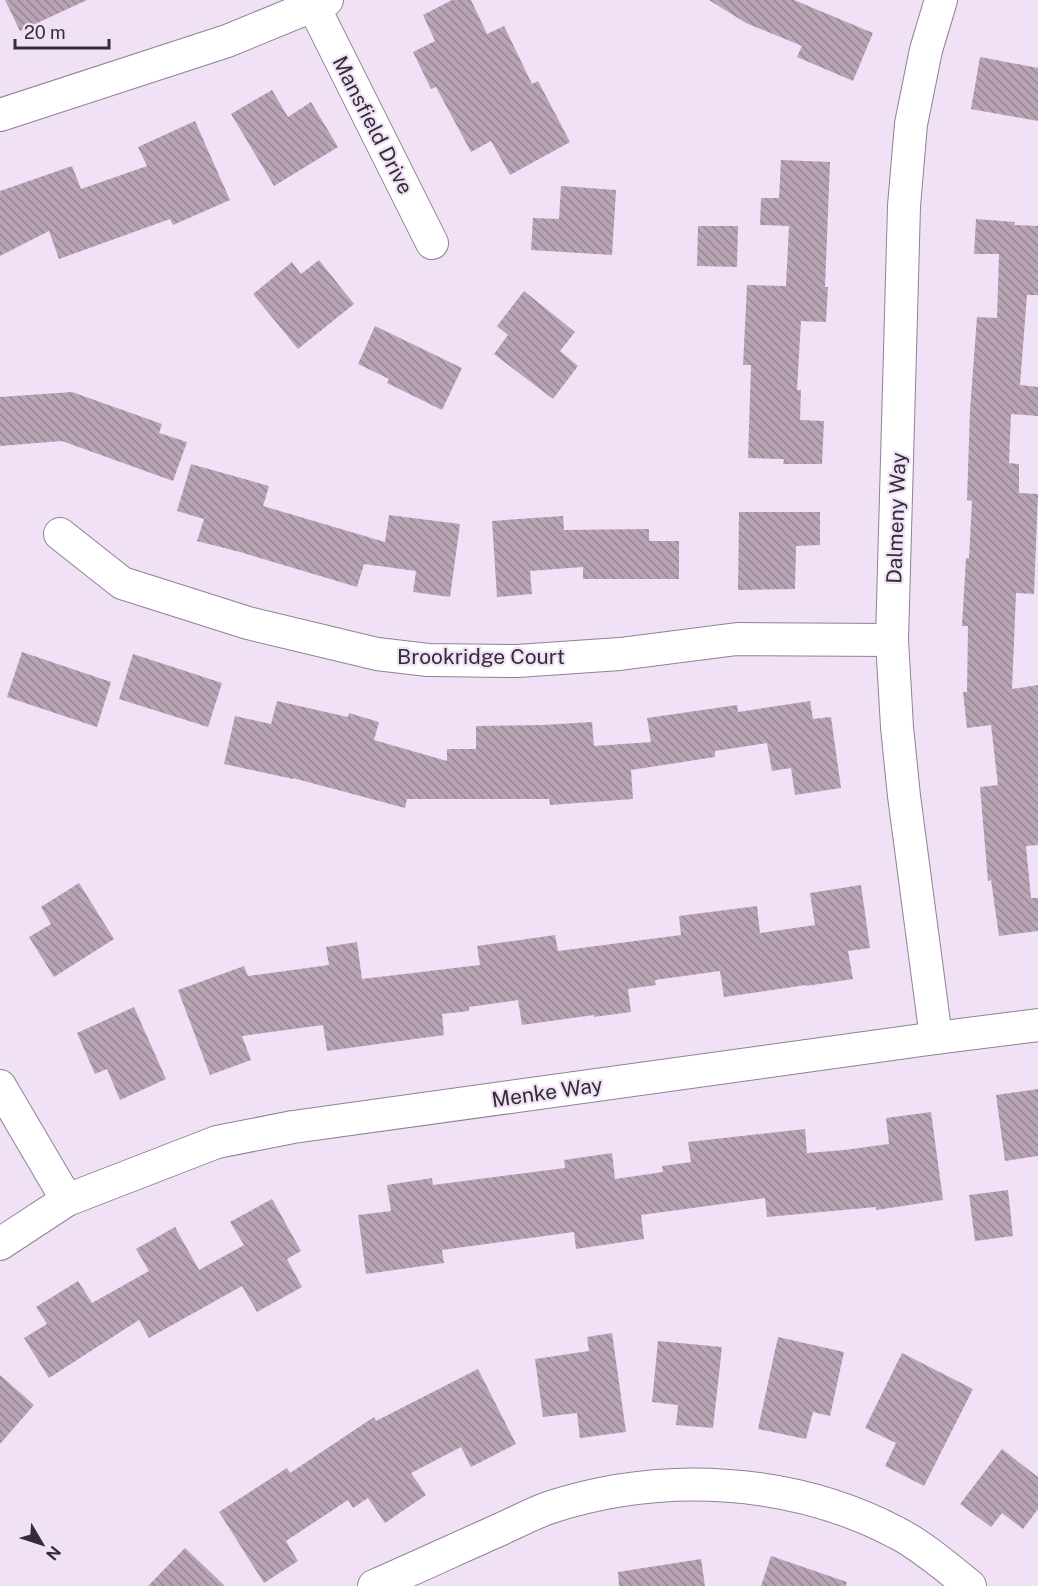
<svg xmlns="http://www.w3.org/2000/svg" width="1038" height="1586" font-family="'Public Sans',sans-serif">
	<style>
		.building { fill: url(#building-back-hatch) }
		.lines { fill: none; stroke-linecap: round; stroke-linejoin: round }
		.street-casing { stroke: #908195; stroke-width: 34 }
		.street { stroke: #fff; stroke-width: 32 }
		.labels { text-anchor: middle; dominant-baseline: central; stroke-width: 4.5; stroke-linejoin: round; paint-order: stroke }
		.street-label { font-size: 21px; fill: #332d35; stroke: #f1e1f6 }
	</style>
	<defs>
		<pattern id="building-back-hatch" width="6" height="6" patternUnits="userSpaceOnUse" patternTransform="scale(1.5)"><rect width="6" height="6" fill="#b8a4b5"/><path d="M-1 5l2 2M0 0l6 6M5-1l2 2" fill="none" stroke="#968694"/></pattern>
	</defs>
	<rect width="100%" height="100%" fill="#f1e1f6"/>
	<g class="building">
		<path d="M 5,0 L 87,0 L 20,31 Z"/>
		<path d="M 452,0 L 471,0 L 487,34 L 504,26 L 532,84 L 538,81 L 570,142 L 510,175 L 491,141 L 471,152 L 436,87 L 431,89 L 413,52 L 435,41 L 423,15 Z"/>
		<path d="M 709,0 L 794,0 L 873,33 L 853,81 L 797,57 L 802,46 L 746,23 Z"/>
		<path d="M 980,57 L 1038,68 L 1038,121 L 971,109 Z"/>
		<path d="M 272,90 L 288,117 L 311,102 L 338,147 L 274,186 L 231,114 Z"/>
		<path d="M 195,121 L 230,200 L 173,225 L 170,219 L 59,259 L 49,231 L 0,256 L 0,191 L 72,166 L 81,189 L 147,166 L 138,147 Z"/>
		<path d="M 781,160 L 830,162 L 825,287 L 828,287 L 826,322 L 801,321 L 797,390 L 801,390 L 800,420 L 824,421 L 822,464 L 783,464 L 784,459 L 748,458 L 751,365 L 743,365 L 747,285 L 786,286 L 789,226 L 760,225 L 761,198 L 779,198 Z"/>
		<path d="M 561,186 L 616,190 L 612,255 L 531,250 L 533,218 L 559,219 Z"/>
		<path d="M 976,219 L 1015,222 L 1014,225 L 1038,226 L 1038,295 L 1027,295 L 1020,385 L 1038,387 L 1038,416 L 1011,414 L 1009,463 L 1019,464 L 1019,493 L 1038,494 L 1034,594 L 1016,593 L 1012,689 L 1038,685 L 1038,845 L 1026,846 L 1031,898 L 1038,898 L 1038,931 L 999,936 L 991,880 L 988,881 L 980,787 L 998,785 L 991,725 L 967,728 L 963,692 L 967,692 L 968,626 L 962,626 L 966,558 L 969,558 L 972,501 L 967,500 L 970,410 L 977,317 L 997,318 L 999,254 L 974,254 Z"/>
		<path d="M 698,226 L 738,226 L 737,267 L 697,266 Z"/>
		<path d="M 319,260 L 354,304 L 298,349 L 253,294 L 292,262 L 301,274 Z"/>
		<path d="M 524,291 L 575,332 L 560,351 L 578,366 L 553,399 L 494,354 L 508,335 L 497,326 Z"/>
		<path d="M 375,326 L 462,368 L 442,410 L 387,383 L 389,379 L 358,364 Z"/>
		<path d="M 72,392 L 162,424 L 159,433 L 187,442 L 173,481 L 62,441 L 0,446 L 0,397 Z"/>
		<path d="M 191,464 L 269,486 L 263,506 L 385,542 L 389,515 L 460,524 L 450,597 L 413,592 L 416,571 L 364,564 L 357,587 L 240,552 L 197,541 L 204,519 L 177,511 Z"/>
		<path d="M 739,512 L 820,512 L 820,545 L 796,546 L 795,589 L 738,590 Z"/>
		<path d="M 563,516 L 564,530 L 649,529 L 649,541 L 679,541 L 679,579 L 583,579 L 583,567 L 530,571 L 532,594 L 497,597 L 492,521 Z"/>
		<path d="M 22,652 L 111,682 L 97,727 L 7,697 Z"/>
		<path d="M 133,654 L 222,683 L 208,727 L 119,699 Z"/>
		<path d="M 277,701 L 348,717 L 349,713 L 379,722 L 374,740 L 447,761 L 447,749 L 476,749 L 476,726 L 543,725 L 592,722 L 594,746 L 651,742 L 647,718 L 737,705 L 738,712 L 810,701 L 813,719 L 831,717 L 841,788 L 795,795 L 791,768 L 772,771 L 767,743 L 715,751 L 715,757 L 631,770 L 633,799 L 550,805 L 549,799 L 407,799 L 405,808 L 293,778 L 293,779 L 224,764 L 235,716 L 271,724 Z"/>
		<path d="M 79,883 L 114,939 L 54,977 L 29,937 L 51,924 L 41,907 Z"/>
		<path d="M 861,885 L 870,948 L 848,951 L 853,979 L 806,986 L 806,985 L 724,997 L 720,971 L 655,980 L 656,985 L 628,989 L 631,1012 L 594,1017 L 594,1015 L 522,1025 L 518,1000 L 469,1007 L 469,1011 L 442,1014 L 444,1035 L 327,1051 L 323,1025 L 242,1036 L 251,1060 L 210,1075 L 178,990 L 244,966 L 248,976 L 329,965 L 326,947 L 357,942 L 362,979 L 480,965 L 477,946 L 555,935 L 558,951 L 681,935 L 679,916 L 757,906 L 760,933 L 815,925 L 810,893 Z"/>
		<path d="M 134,1007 L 166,1079 L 120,1100 L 107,1069 L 95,1074 L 77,1033 Z"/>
		<path d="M 1038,1089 L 1038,1156 L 1005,1161 L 996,1095 Z"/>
		<path d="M 931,1112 L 943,1200 L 876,1210 L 876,1207 L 767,1217 L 765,1198 L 641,1215 L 644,1239 L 576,1249 L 574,1232 L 442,1250 L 444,1263 L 366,1274 L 358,1215 L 391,1211 L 387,1185 L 432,1178 L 433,1185 L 565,1168 L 564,1160 L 612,1153 L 615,1179 L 663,1172 L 662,1166 L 691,1162 L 688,1142 L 805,1129 L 807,1153 L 844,1150 L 889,1144 L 886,1118 Z"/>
		<path d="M 1008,1190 L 1013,1236 L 975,1241 L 969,1195 Z"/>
		<path d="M 272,1199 L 301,1251 L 287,1259 L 302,1287 L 257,1312 L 242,1286 L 149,1338 L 139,1320 L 49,1378 L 24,1338 L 47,1324 L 36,1307 L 78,1281 L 92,1303 L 149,1271 L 136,1249 L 175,1227 L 199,1270 L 244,1245 L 230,1222 Z"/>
		<path d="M 612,1333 L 626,1432 L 580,1438 L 577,1413 L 543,1417 L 535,1359 L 589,1351 L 587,1337 Z"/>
		<path d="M 778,1337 L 844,1352 L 830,1416 L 813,1412 L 806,1439 L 758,1429 Z"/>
		<path d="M 658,1341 L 722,1347 L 713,1428 L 676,1425 L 678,1405 L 652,1402 Z"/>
		<path d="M 902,1353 L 973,1389 L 924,1486 L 885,1466 L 896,1443 L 865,1428 Z"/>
		<path d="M 478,1369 L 516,1444 L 471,1467 L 461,1447 L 411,1473 L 426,1495 L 385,1523 L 368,1498 L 353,1508 L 348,1500 L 286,1541 L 298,1561 L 264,1583 L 219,1512 L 287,1468 L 290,1473 L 374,1417 L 376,1421 Z"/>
		<path d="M 0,1375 L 34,1405 L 0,1444 Z"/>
		<path d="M 1002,1449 L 1038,1477 L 1038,1509 L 1023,1529 L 1002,1513 L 991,1527 L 960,1504 Z"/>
		<path d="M 185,1548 L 225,1586 L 148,1586 Z"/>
		<path d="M 771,1556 L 847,1582 L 846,1586 L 761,1586 Z"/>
		<path d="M 701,1559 L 705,1586 L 619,1586 L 618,1572 Z"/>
	</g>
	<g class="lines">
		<defs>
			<g id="street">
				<path d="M 314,7 L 432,243"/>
				<path d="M 0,115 L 227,41 L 327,0"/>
				<path d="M 60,534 L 122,583 L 248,623 L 377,654 L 428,660 L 517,661 L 620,654 L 737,639 L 892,640"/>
				<path d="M 936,1038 L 904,796 L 897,727 L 892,640 L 904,206 L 911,124 L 926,50 L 941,0"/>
				<path d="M 0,1086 L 67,1200"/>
				<path d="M 0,1244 L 67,1200 L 217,1142 L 293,1127 L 936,1038 L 1038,1025"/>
				<path d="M 374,1586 C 413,1569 452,1551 490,1534 C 509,1526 529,1515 548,1508 C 661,1471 791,1477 897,1533 C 921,1545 949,1569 970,1586"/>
			</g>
		</defs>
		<use href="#street" class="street-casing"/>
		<use href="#street" class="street"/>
	</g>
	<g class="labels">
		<g class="street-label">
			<text transform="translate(373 125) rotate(63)">Mansfield Drive</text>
			<text transform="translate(896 518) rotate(-88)">Dalmeny Way</text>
			<text x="481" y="656">Brookridge Court</text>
			<text transform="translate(547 1092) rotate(-8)">Menke Way</text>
		</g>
	</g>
	<g transform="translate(42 1544) rotate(129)" stroke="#f1e1f6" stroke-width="4.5" paint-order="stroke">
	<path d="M0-4.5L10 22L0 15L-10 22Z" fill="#332d35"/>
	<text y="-9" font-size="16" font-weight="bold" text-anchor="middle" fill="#332d35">N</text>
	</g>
	<path d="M15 39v9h94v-9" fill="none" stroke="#332d35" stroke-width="3"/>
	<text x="24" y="39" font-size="18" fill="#332d35" stroke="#f1e1f6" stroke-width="4.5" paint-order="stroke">20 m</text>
</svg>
